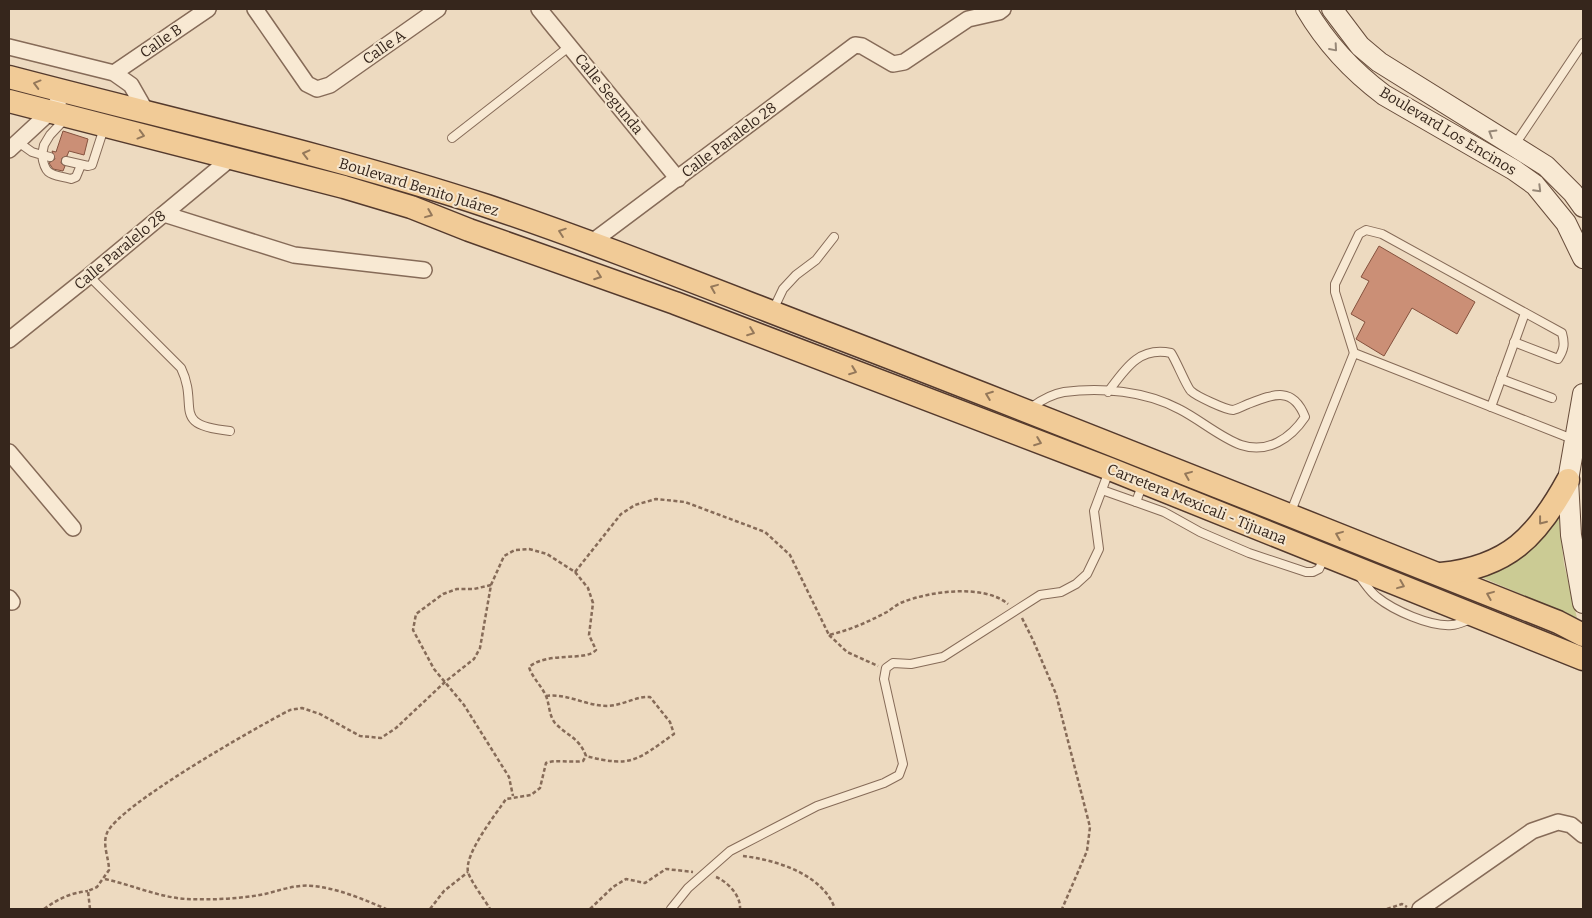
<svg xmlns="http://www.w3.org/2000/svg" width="1592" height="918" font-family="Bitter,serif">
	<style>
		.grass { fill: #cbcb94 }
		.building { fill: #cb8f76; stroke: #85523e }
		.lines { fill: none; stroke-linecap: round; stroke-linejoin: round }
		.lane-casing { stroke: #866b58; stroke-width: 10 }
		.street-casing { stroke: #866b58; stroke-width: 18 }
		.secondary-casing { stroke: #684d3b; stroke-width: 22 }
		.primary-casing { stroke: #543a2d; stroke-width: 25 }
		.path { stroke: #866b58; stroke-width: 2.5; stroke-dasharray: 4 2.5; stroke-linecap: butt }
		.lane { stroke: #f8e9d3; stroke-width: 8 }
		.street { stroke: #f8e9d3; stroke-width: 15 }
		.secondary { stroke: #f8e9d3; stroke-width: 20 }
		.primary { stroke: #f1cb97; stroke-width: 22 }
		.oneway { stroke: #978878 }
		.oneway2 { stroke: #94785a }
		.labels { text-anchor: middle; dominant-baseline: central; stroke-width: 4; stroke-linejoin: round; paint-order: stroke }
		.street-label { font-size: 15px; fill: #36261c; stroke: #f5e6cf }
	</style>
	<rect width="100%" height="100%" fill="#eddac0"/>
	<path class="grass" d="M 1558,509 L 1564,564 L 1577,618 L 1476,575 Z"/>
	<g class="building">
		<path d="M 63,131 L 88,139 L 84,155 L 69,151 L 67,156 L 62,158 L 61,163 L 65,166 L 63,171 L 53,169 L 49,163 L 55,159 L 52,151 L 56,152 Z"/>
		<path d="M 1379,246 L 1475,302 L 1457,334 L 1412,308 L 1384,356 L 1356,339 L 1365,322 L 1351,314 L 1369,281 L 1361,277 Z"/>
	</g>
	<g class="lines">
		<defs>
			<g id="lane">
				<path d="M 452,138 L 570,46"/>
				<path d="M 18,142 L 32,152 L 42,155 C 45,177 52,174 71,179 L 76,177 L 81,165"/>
				<path d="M 1514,146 L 1583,43"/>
				<path d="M 50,157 L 42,155 L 44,145 L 50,135 L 65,119"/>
				<path d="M 66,161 L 88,166 L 92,165 L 104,128"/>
				<path d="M 89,276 L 181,368 C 200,407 169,425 230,431"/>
				<path d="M 773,310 L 783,289 L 796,275 L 816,260 L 834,237"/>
				<path d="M 1354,353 L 1335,292 L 1335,284 L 1359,234 L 1366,230 L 1382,234 L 1562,333 C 1565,344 1564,350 1558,359 L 1514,342"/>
				<path d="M 1501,379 L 1552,398"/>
				<path d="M 1491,407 L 1525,313"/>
				<path d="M 1030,408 C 1040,401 1051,394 1064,392 C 1102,387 1145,391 1179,409 C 1199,419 1221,438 1241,445 C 1268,454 1291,438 1305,417 C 1293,386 1274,394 1248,404 C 1243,406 1238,409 1233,410 C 1226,410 1196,396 1191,391 C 1187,388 1176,360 1171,353 C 1139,346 1125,369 1108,392"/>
				<path d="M 1102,490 L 1136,502 L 1143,483"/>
				<path d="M 1136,502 L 1164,512 L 1200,532 L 1249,553 L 1306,572 L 1313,572 L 1319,569 L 1324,558"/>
				<path d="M 1290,514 L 1354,353 L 1575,440"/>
				<path d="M 1359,576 C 1365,583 1370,592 1377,597 C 1393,610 1430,627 1452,625 C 1458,625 1465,621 1471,619"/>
				<path d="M 671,909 L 688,888 L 730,851 L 817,806 L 884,783 L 899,775 L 903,764 L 884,679 L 886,668 L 893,663 L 911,664 L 943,657 L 1040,595 L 1061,592 L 1076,584 L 1087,574 L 1099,549 L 1094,511 L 1109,471"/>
			</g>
			<g id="street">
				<path d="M 255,9 L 307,84 L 317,89 L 330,85 L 438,9"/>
				<path d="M 539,9 L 678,179"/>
				<path d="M 9,47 L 114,73 L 131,85 L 147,113"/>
				<path d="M 114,73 L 208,9"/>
				<path d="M 9,150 L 50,112 L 65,92"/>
				<path d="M 164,214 L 294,255 L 424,270"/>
				<path d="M 592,242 L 855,45 L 862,46 L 893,64 L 904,62 L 968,19 L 999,12 L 1003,9"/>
				<path d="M 9,340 L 89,276 L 230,159"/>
				<path d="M 9,452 L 73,528"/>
				<path d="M 9,598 L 12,602"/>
				<path d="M 1420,909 L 1532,831 L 1558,822 L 1571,825 L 1583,835"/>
			</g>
			<g id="secondary">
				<path d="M 1306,9 C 1326,43 1352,71 1384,95 L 1514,170 L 1535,185 L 1566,223 L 1583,258"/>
				<path d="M 1332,9 L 1360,46 L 1379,62 L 1546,166 L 1573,193 L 1583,207"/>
				<path d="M 1583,394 L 1568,480 L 1571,535 L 1583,603"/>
			</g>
			<g id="primary">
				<path d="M 9,77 C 168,119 331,155 487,206 C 597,243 704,286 813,328 C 1062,423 1310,524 1558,622 L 1583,635"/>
				<path d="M 9,101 L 344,187 L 411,207 L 469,230 L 675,303 L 1110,469 L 1583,659"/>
				<path d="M 1441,574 C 1508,567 1537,537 1568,480"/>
			</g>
		</defs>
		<use href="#lane" class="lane-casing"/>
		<use href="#street" class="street-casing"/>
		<use href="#secondary" class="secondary-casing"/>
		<use href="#primary" class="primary-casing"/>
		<g class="path">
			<path d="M 575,572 L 621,514 L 635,505 L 656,499 L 685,502 L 765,532 L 790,555 L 829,635 C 850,630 868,622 887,612 C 892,609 897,604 903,602 C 931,591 984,584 1008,604"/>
			<path d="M 491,585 L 474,589 L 457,589 L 443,594 L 416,614 L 413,630 L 434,669 L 464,705 L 509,777 L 513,796"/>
			<path d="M 1022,618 L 1033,640 L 1056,694 L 1090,827 L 1087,851 L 1062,909"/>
			<path d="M 829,635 L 847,652 L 878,666"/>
			<path d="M 546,696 C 568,693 585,706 608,706 C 624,705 636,696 650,697 L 670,722 L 674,734 C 637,760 632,768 586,756"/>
			<path d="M 743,856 C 776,860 823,874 835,909"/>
			<path d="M 716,877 C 728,882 741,896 740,909"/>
			<path d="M 105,879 C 132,885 158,897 186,899 C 211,900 240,899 265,894 C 281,890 297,884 314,886 C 339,889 363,899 386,909"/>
			<path d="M 44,909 C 58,899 70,893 88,891"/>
			<path d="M 90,909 L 88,891 L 97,887 L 109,870 C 109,858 102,845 107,833 C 119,805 257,727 290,710 L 302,708 L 320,714 L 360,736 L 381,738 L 396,728 L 446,681 L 474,659 L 480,648 L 491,585 L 504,556 L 515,550 L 529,549 L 547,554 L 575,572 L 588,588 L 593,603 L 589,635 L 596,650 C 585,662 548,651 529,667 C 532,677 540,684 545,694 C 550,703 548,714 555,723 C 567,736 579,737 586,756 L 583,761 C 570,763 557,759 546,763 L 540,788 L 531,795 L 506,799 C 496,814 464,854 468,872 C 471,882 485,900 490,909"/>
			<path d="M 430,909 L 444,891 L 468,872"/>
			<path d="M 590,909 L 613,887 L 626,879 L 645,883 L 666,869 L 693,872"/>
			<path d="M 1387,909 L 1402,904 L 1407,907"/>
		</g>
		<use href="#lane" class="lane"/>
		<use href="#street" class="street"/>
		<use href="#secondary" class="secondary"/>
		<use href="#primary" class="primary"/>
	</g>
	<defs><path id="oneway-chevron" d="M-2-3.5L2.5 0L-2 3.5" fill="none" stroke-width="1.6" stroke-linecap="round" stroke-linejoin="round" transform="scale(1.25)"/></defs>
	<g class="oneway">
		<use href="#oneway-chevron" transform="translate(1334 48) rotate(49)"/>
		<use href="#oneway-chevron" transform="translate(1492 133) rotate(-149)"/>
		<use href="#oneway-chevron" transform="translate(1538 189) rotate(45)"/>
	</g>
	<g class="oneway2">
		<use href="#oneway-chevron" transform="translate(37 84) rotate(-165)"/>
		<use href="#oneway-chevron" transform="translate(141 135) rotate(15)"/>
		<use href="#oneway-chevron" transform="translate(306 154) rotate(-166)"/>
		<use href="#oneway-chevron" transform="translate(429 214) rotate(22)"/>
		<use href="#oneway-chevron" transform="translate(562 232) rotate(-161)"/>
		<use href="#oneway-chevron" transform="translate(598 276) rotate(20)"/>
		<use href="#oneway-chevron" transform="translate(714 288) rotate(-158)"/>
		<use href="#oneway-chevron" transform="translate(751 332) rotate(21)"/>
		<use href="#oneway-chevron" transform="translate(853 371) rotate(21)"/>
		<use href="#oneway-chevron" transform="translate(989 395) rotate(-159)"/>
		<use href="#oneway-chevron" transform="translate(1038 442) rotate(21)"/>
		<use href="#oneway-chevron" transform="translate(1188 475) rotate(-158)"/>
		<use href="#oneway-chevron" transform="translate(1542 521) rotate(128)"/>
		<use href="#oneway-chevron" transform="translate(1339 535) rotate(-158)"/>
		<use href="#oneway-chevron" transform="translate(1401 585) rotate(22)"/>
		<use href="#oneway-chevron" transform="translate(1490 595) rotate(-158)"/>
	</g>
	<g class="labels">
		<g class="street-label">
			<text transform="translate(161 41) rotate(-35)">Calle B</text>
			<text transform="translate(384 47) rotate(-35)">Calle A</text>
			<text transform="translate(609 94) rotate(51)">Calle Segunda</text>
			<text transform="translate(1448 131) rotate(31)">Boulevard Los Encinos</text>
			<text transform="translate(729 140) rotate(-37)">Calle Paralelo 28</text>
			<text transform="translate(419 187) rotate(17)">Boulevard Benito Juárez</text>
			<text transform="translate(120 250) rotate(-40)">Calle Paralelo 28</text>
			<text transform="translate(1197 504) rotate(22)">Carretera Mexicali - Tijuana</text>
		</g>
	</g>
	<rect width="1592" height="918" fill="none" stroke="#36261c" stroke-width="20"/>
</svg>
